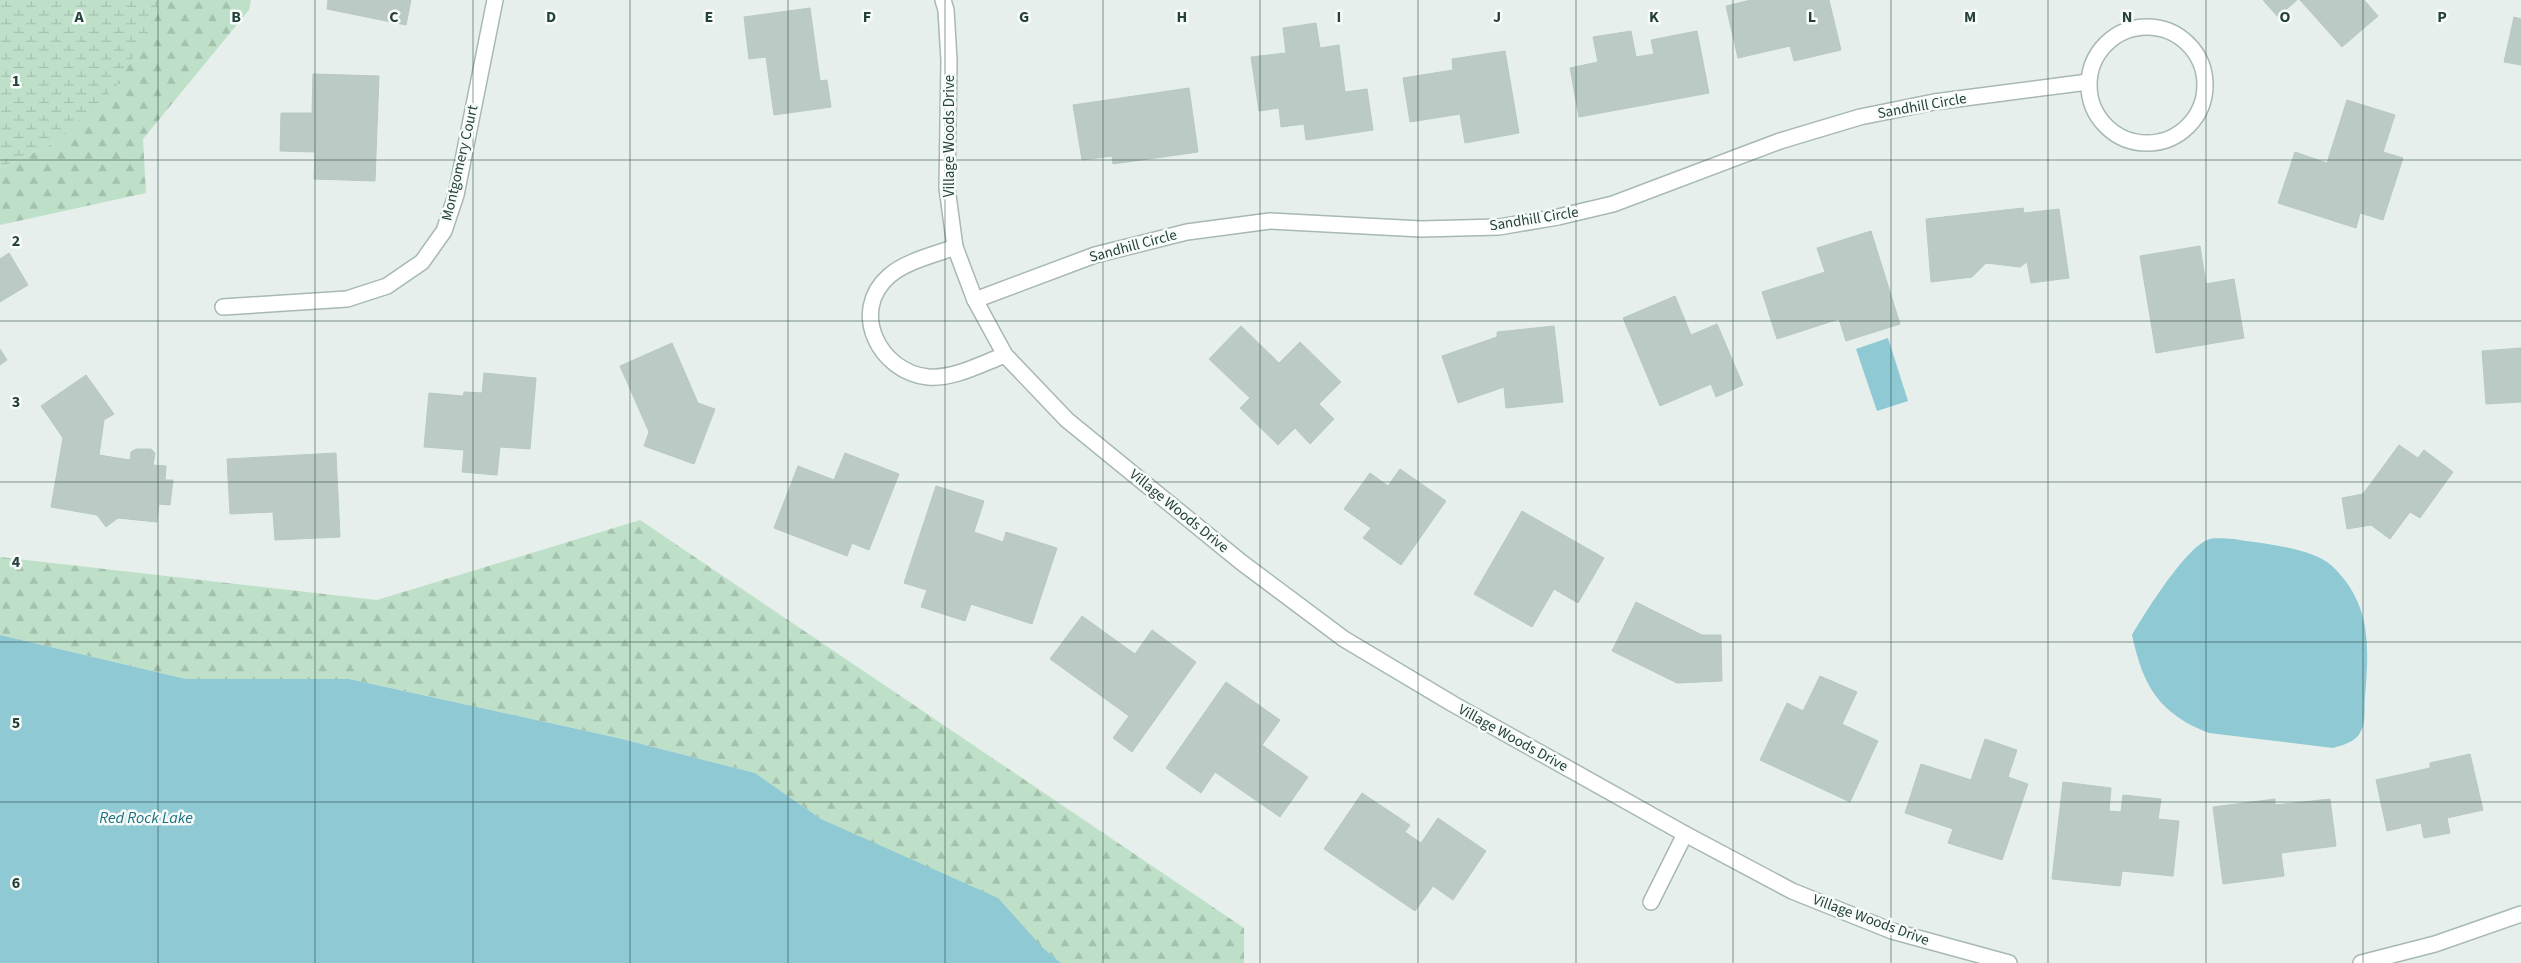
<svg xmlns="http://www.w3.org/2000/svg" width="2521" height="963" font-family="'Source Sans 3',sans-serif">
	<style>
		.forest { fill: url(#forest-firs) }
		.wetland { fill: url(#wetland-marsh) }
		.water { fill: #8ec9d4 }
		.building { fill: #bbcac4; stroke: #b8c9c2 }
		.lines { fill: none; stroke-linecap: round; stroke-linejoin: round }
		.minor-casing { stroke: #a8b8b2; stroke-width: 18 }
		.minor { stroke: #fff; stroke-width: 15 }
		.grid { fill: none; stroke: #24423a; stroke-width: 1; stroke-opacity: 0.55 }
		.labels { text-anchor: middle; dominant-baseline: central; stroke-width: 5; stroke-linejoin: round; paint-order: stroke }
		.street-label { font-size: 15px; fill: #24423a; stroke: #f7fbf9 }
		.water-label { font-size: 16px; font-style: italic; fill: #1c6f80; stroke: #f7fbf9 }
		.grid-label { font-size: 16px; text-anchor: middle; font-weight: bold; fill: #24423a; stroke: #f7fbf9; stroke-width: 5; stroke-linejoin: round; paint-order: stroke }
	</style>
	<defs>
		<pattern id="forest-firs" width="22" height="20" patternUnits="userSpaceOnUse" patternTransform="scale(1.25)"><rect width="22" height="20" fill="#bfe0c8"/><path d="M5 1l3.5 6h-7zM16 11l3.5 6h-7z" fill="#a4c1ad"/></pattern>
		<pattern id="wetland-marsh" width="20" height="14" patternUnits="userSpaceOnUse" patternTransform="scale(1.25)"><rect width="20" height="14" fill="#bfe0c8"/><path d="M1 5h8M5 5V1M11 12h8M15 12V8" fill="none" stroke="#a4c1ad"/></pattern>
	</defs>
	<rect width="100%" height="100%" fill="#e6efeb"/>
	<g class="forest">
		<path d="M 159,0 L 251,0 L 249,10 L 143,139 L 146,193 L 0,225 L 0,168 L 52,144 L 156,17 Z"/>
		<path d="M 640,520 L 1244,928 L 1244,963 L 1061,963 L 1042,947 L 905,859 L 821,819 L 755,773 L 618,738 L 349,679 L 186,679 L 0,635 L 0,557 L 377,600 Z"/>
	</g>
	<path class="wetland" d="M 0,0 L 159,0 L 156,17 L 116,87 L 52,144 L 0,168 Z"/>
	<g class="water">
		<path d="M 1888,338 L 1908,401 L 1877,411 L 1856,349 Z"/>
		<path d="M 2234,539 C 2262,544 2311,547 2332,566 C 2372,604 2369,647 2365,697 C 2364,706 2366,723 2361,731 C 2356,742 2343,745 2333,748 L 2209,733 C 2159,714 2143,686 2132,635 C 2145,613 2184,550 2207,540 C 2214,537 2226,539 2234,539 Z"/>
		<path d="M 0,635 L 186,679 L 349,679 L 618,738 L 755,773 L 821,819 L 998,898 L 1042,947 L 1061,963 L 0,963 Z"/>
	</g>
	<g class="building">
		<path d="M 328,0 L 411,0 L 406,25 L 327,9 Z"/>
		<path d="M 1751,0 L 1829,0 L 1841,50 L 1794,61 L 1790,46 L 1738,58 L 1726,6 Z"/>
		<path d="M 2263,0 L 2297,0 L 2278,17 Z"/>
		<path d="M 2300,0 L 2364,0 L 2378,16 L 2342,47 Z"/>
		<path d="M 810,8 L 820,81 L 827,80 L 831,107 L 774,115 L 766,57 L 749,59 L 744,17 Z"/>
		<path d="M 2514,17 L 2521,19 L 2521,65 L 2504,62 Z"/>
		<path d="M 1316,23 L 1320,48 L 1339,45 L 1345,92 L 1367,89 L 1373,130 L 1306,140 L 1304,124 L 1281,127 L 1279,108 L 1259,111 L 1251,57 L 1286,53 L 1283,28 Z"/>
		<path d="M 1631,31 L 1636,57 L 1654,54 L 1651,40 L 1697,31 L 1709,93 L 1579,117 L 1570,68 L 1598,62 L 1593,37 Z"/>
		<path d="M 1505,51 L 1519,133 L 1465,143 L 1460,114 L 1410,122 L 1403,78 L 1453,70 L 1452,59 Z"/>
		<path d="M 313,74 L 379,76 L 375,181 L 314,179 L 315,152 L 280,151 L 281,113 L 312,113 Z"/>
		<path d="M 1189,88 L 1198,152 L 1113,164 L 1112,156 L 1082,160 L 1073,105 Z"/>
		<path d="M 2347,100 L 2395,115 L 2383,152 L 2403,158 L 2383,220 L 2360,213 L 2356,228 L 2278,203 L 2295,152 L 2327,163 Z"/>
		<path d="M 2023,208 L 2024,213 L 2059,209 L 2069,278 L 2031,283 L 2027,262 L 2020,267 L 1986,263 L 1972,277 L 1931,282 L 1926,219 Z"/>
		<path d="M 1871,231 L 1900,324 L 1846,341 L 1839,319 L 1777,339 L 1762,292 L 1825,272 L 1817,248 Z"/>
		<path d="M 2200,246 L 2206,284 L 2234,279 L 2244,338 L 2156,353 L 2140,256 Z"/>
		<path d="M 9,253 L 28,285 L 0,302 L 0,259 Z"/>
		<path d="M 1675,296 L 1691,335 L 1717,324 L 1743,385 L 1716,397 L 1711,384 L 1660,406 L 1623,318 Z"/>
		<path d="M 1241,326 L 1279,363 L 1300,342 L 1341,382 L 1319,404 L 1334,419 L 1310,444 L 1295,428 L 1278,445 L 1240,408 L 1250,398 L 1209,359 Z"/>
		<path d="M 1554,326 L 1563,402 L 1506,408 L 1504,387 L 1458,403 L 1442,356 L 1497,337 L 1497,332 Z"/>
		<path d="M 672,343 L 698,403 L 715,409 L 694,464 L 644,446 L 649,432 L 620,366 Z"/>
		<path d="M 2521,348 L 2521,402 L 2486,404 L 2482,351 Z"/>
		<path d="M 0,349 L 7,360 L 0,365 Z"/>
		<path d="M 484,373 L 536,378 L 530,449 L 500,447 L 497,475 L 462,472 L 464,450 L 424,447 L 429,393 L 463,396 L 464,392 L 482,393 Z"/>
		<path d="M 86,375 L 114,414 L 104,420 L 99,455 L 130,460 L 131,452 L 136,449 L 151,449 L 155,453 L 153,465 L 166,466 L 165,480 L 173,480 L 170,505 L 159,504 L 157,522 L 118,518 L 106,527 L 97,515 L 51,507 L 63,438 L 41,406 Z"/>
		<path d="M 2399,445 L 2418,458 L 2424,450 L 2453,472 L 2420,518 L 2410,512 L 2390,539 L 2371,525 L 2347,529 L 2342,498 L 2363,494 Z"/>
		<path d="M 336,453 L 340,537 L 275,540 L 273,512 L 230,514 L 227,459 Z"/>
		<path d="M 845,453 L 899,474 L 869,550 L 852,543 L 847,556 L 774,528 L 798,466 L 834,480 Z"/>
		<path d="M 1400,469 L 1446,501 L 1401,565 L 1363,538 L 1371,528 L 1344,509 L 1370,473 L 1388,486 Z"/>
		<path d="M 936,486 L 984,501 L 974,532 L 1003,542 L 1006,532 L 1057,548 L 1032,624 L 971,604 L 965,621 L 921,607 L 927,590 L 904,583 Z"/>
		<path d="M 1522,511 L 1604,558 L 1578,603 L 1554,589 L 1532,627 L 1474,594 Z"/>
		<path d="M 1636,602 L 1702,635 L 1721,635 L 1722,681 L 1677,683 L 1612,651 Z"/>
		<path d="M 1082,616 L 1135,654 L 1152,630 L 1196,662 L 1132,752 L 1113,738 L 1129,716 L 1050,659 Z"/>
		<path d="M 1820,676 L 1857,692 L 1842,724 L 1878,741 L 1850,802 L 1760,760 L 1787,703 L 1803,711 Z"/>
		<path d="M 1226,682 L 1280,720 L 1262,745 L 1308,777 L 1280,817 L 1215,772 L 1201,793 L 1166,768 Z"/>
		<path d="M 1985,739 L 2017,750 L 2008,777 L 2028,784 L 2002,860 L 1948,843 L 1953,829 L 1905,813 L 1921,764 L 1971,780 Z"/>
		<path d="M 2470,754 L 2483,810 L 2447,818 L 2450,833 L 2424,838 L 2421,823 L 2387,831 L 2376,780 L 2430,768 L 2430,763 Z"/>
		<path d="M 2063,782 L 2111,788 L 2109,811 L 2121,812 L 2123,795 L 2161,799 L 2158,819 L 2179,821 L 2173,876 L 2122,871 L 2120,886 L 2052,879 Z"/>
		<path d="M 1362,793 L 1410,825 L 1405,832 L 1421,843 L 1438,818 L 1486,851 L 1453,900 L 1433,886 L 1415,911 L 1324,849 Z"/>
		<path d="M 2275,799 L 2275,805 L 2330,799 L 2336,846 L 2281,853 L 2284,876 L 2223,884 L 2213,807 Z"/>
	</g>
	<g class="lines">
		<defs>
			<g id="minor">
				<path d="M 943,0 L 946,10 L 949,60 L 947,188 L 955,247 L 975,300 L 1005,355 L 1067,420 L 1241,562 L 1344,639 L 1453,704 L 1685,834 L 1792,891 L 1892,931 L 2009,963"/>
				<circle cx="2147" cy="85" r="58"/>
				<path d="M 955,247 C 934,255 906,261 889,276 C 849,311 879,372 928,377 C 954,379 981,364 1005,355"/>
				<path d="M 975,300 L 1095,255 L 1187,232 L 1270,221 L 1421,229 L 1499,227 L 1558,217 L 1613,204 L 1780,141 L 1860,117 L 1934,102 L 2088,82"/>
				<path d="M 223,307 L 347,299 L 387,286 L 422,262 L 444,231 L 456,195 L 495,0"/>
				<path d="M 1651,902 L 1685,834"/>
				<path d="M 2361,963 L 2435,944 L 2521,914"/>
			</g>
		</defs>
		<use href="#minor" class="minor-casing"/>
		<use href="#minor" class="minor"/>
	</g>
	<path class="grid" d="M 158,0 L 158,963M 315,0 L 315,963M 473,0 L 473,963M 630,0 L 630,963M 788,0 L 788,963M 945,0 L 945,963M 1103,0 L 1103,963M 1260,0 L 1260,963M 1418,0 L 1418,963M 1576,0 L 1576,963M 1733,0 L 1733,963M 1891,0 L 1891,963M 2048,0 L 2048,963M 2206,0 L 2206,963M 2363,0 L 2363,963M 0,160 L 2521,160M 0,321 L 2521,321M 0,482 L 2521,482M 0,642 L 2521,642M 0,802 L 2521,802"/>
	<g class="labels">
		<g class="street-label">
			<text transform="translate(1922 106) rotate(-10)">Sandhill Circle</text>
			<text transform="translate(949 136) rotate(-90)">Village Woods Drive</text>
			<text transform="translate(460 163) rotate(-77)">Montgomery Court</text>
			<text transform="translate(1534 219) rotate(-9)">Sandhill Circle</text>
			<text transform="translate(1133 246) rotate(-15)">Sandhill Circle</text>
			<text transform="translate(1179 511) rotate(39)">Village Woods Drive</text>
			<text transform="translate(1513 738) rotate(29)">Village Woods Drive</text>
			<text transform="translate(1871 920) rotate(20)">Village Woods Drive</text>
		</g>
		<g class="water-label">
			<text x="146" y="818">Red Rock Lake</text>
		</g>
	</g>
	<g class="grid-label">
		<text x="79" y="22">A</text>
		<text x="236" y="22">B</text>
		<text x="394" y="22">C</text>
		<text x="551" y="22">D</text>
		<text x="709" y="22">E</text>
		<text x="867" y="22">F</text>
		<text x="1024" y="22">G</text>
		<text x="1182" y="22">H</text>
		<text x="1339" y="22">I</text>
		<text x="1497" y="22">J</text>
		<text x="1654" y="22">K</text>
		<text x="1812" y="22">L</text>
		<text x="1970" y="22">M</text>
		<text x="2127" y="22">N</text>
		<text x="2285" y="22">O</text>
		<text x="2442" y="22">P</text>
		<text x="16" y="86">1</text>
		<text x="16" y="246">2</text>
		<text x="16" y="407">3</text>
		<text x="16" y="567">4</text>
		<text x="16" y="728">5</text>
		<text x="16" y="888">6</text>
	</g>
</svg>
